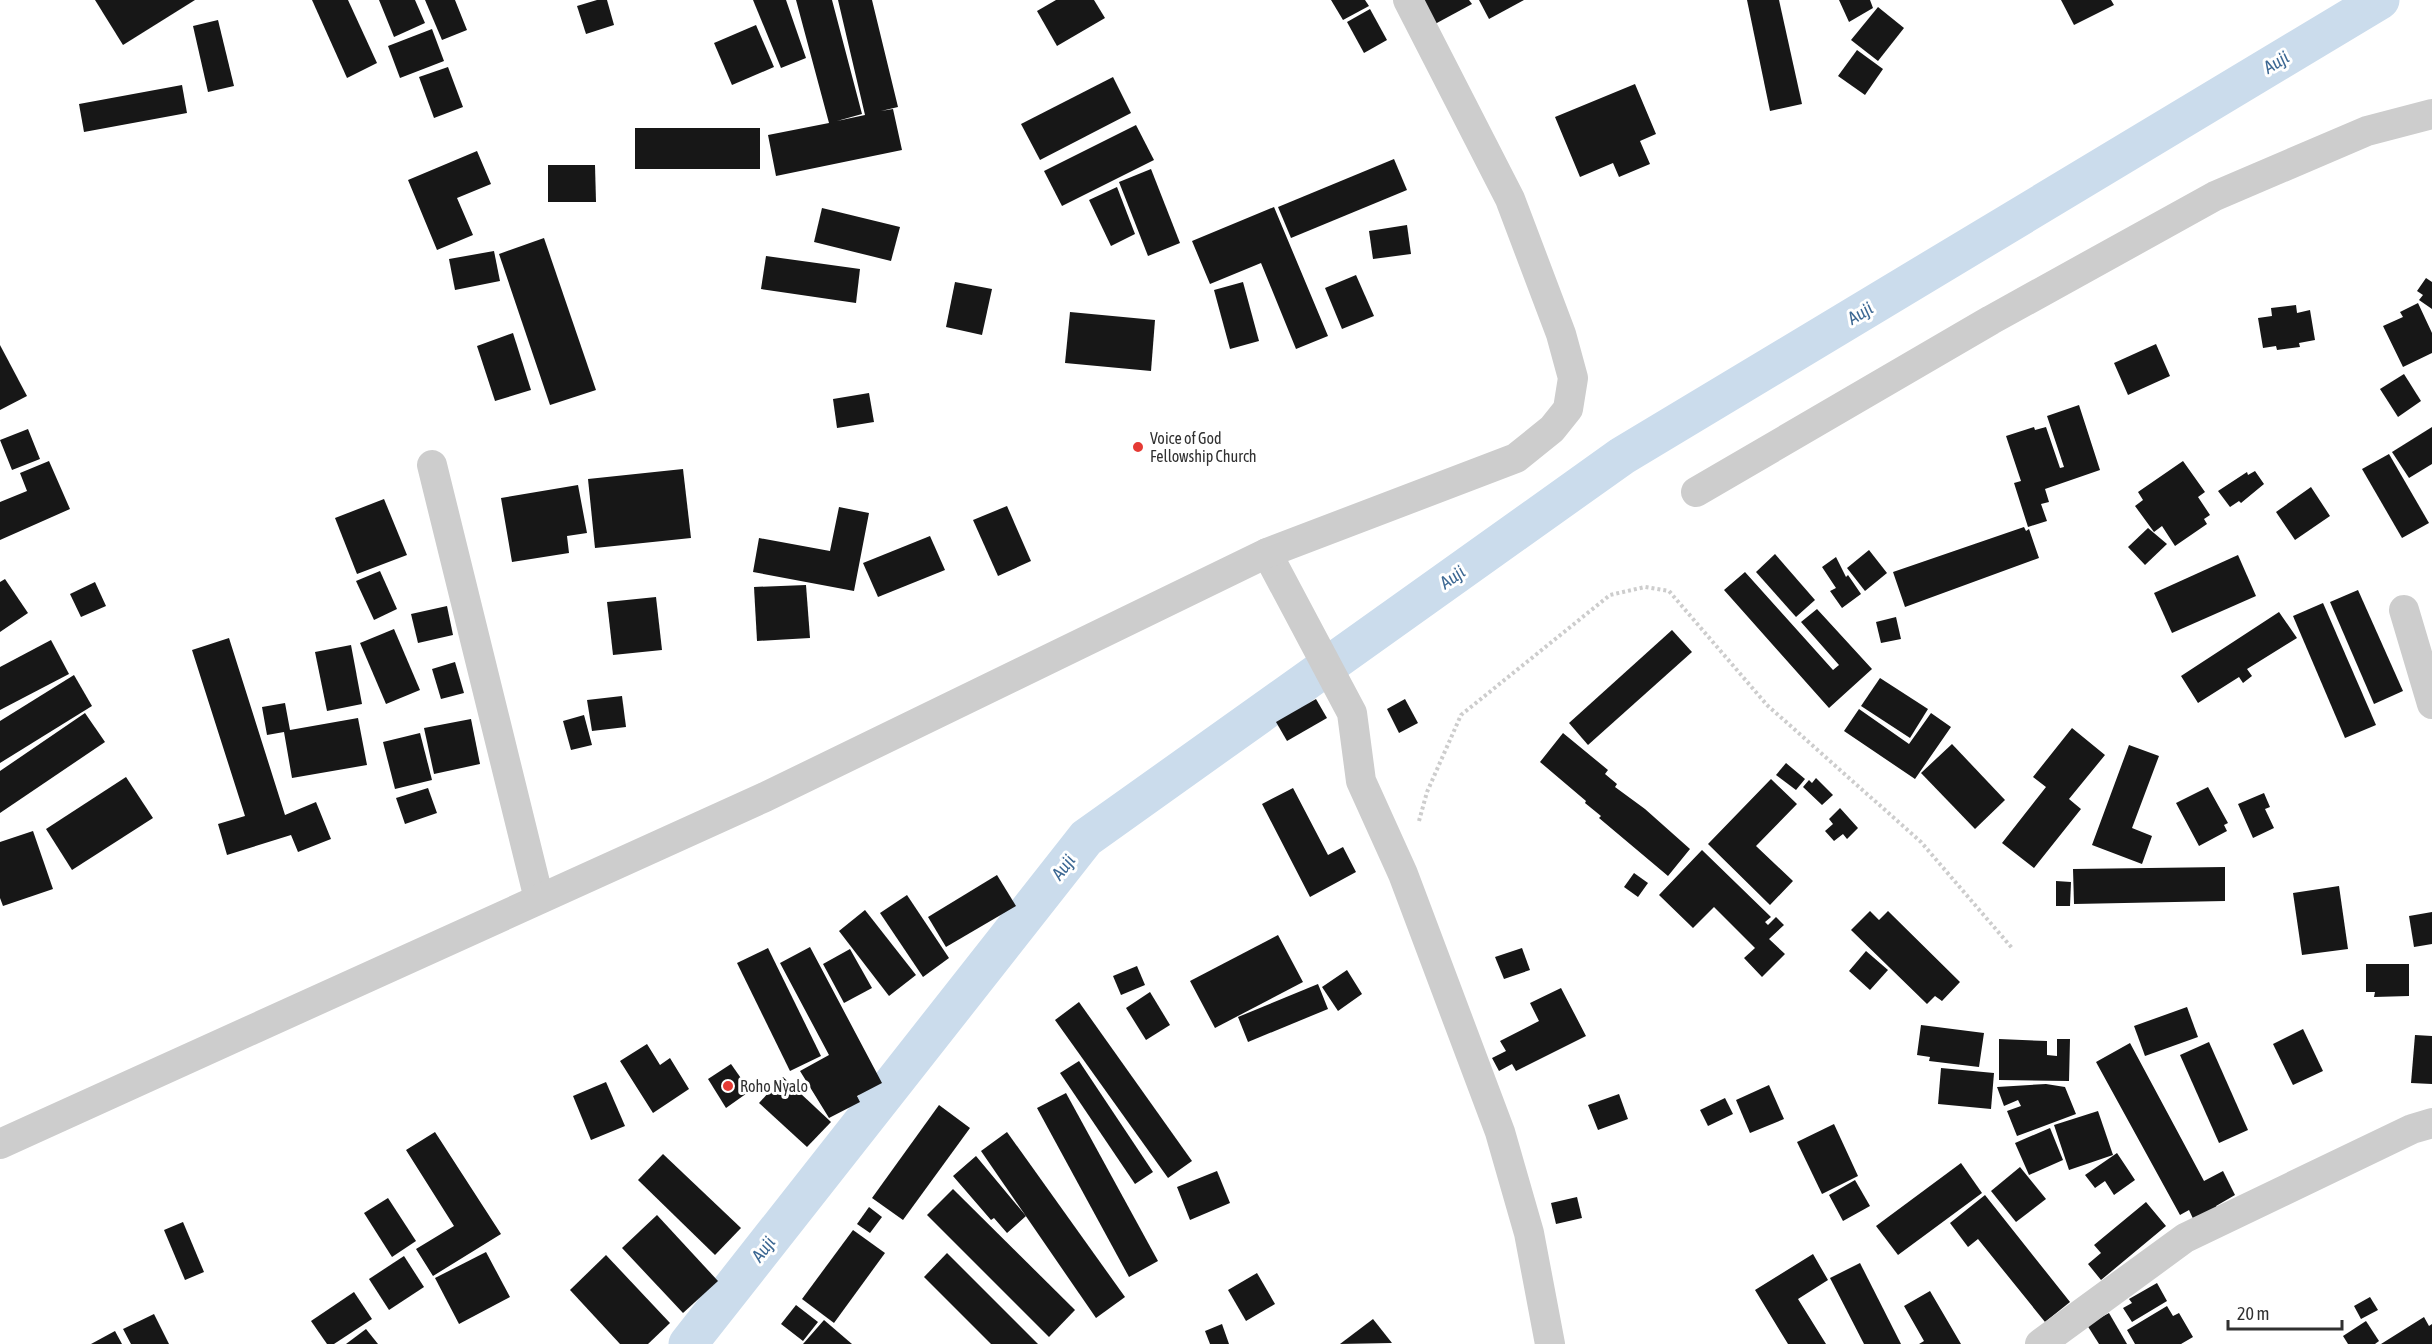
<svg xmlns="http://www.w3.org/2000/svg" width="2432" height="1344" font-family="'Asap Condensed',sans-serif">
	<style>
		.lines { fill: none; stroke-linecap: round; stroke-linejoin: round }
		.canal { stroke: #cbdcec; stroke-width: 39 }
		.building { fill: #171717 }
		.path { stroke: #cdcdcd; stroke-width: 4; stroke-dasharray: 3 3; stroke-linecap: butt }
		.minor { stroke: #cdcdcd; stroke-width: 30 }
		.poi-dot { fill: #e53a34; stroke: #fff; stroke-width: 2 }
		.labels { text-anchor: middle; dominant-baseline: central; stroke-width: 6; stroke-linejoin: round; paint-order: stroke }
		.poi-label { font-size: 16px; fill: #303030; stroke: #fff; text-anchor: start }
		.water-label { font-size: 18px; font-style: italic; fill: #3d6893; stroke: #fff }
	</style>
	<rect width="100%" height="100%" fill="#fff"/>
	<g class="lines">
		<path class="canal" d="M 688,1344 L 1086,838 L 1622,456 L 2380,0"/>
	</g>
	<g class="building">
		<path d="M 95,0 L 195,0 L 123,45 Z"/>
		<path d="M 312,0 L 348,0 L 377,63 L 347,78 Z"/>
		<path d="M 379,0 L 415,0 L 425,23 L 394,37 Z"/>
		<path d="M 425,0 L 455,0 L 467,30 L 442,40 Z"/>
		<path d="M 597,0 L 607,0 L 614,25 L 586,34 L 577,6 Z"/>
		<path d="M 753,0 L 786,0 L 806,58 L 781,68 Z"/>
		<path d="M 796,0 L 832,0 L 862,114 L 837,121 L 865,115 L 838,0 L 872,0 L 898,107 L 881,111 L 893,109 L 902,150 L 776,176 L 768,135 L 829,123 Z"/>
		<path d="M 1056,0 L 1094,0 L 1105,18 L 1057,46 L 1037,11 Z"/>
		<path d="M 1331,0 L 1365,0 L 1369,6 L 1343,20 Z"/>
		<path d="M 1422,0 L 1469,0 L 1472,4 L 1435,24 Z"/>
		<path d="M 1479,0 L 1524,0 L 1489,19 Z"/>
		<path d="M 1747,0 L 1779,0 L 1802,104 L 1770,111 Z"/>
		<path d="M 1839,0 L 1870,0 L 1873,8 L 1849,22 Z"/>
		<path d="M 2061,0 L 2111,0 L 2114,5 L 2074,25 Z"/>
		<path d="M 1878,7 L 1904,28 L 1878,61 L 1851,40 Z"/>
		<path d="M 1370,9 L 1387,40 L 1364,53 L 1347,22 Z"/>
		<path d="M 218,20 L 234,86 L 208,92 L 193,26 Z"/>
		<path d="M 756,25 L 774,67 L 732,85 L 714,43 Z"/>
		<path d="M 432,29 L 444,61 L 400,78 L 388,46 Z"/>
		<path d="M 1857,50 L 1883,69 L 1865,95 L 1838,76 Z"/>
		<path d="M 448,67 L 463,107 L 434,118 L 419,77 Z"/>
		<path d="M 1113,77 L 1131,113 L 1040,160 L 1021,124 Z"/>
		<path d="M 1635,84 L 1656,134 L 1640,141 L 1650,164 L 1619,177 L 1613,163 L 1580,177 L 1555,117 Z"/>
		<path d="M 182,85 L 187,113 L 84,132 L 79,104 Z"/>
		<path d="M 1136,125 L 1154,160 L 1062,206 L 1044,171 Z"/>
		<rect x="635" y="128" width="125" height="41"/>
		<path d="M 477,151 L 491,184 L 457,198 L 473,235 L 437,250 L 408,180 Z"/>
		<path d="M 1394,159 L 1407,190 L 1291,238 L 1278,207 Z"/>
		<path d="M 548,165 L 595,165 L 596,202 L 548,202 Z"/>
		<path d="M 1151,169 L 1180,243 L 1148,256 L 1119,182 Z"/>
		<path d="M 1117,187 L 1135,234 L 1111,246 L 1089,200 Z"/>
		<path d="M 1274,207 L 1328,336 L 1296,349 L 1261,263 L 1210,284 L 1192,241 Z"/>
		<path d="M 822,208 L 900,227 L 891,261 L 814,242 Z"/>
		<path d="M 1407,225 L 1411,254 L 1373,259 L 1369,231 Z"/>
		<path d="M 544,238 L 596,390 L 550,405 L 499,254 Z"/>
		<path d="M 494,251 L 500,281 L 455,290 L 449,259 Z"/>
		<path d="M 766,256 L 860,269 L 856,303 L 761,289 Z"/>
		<path d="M 1356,275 L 1374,316 L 1342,329 L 1325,288 Z"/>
		<path d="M 2426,278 L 2432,282 L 2432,309 L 2419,300 L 2423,295 L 2417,291 Z"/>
		<path d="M 955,282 L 992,289 L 982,335 L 946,327 Z"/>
		<path d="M 1243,282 L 1259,341 L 1230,349 L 1214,290 Z"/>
		<path d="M 2418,303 L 2432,333 L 2432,353 L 2403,367 L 2383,326 L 2403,317 L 2400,312 Z"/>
		<path d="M 2296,305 L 2297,313 L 2310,310 L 2315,340 L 2299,343 L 2300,347 L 2277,350 L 2276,346 L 2263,348 L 2258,318 L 2272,316 L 2271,308 Z"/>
		<path d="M 1070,312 L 1155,320 L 1151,371 L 1065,363 Z"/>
		<path d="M 513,333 L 531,390 L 495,401 L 477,346 Z"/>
		<path d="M 2156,344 L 2170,376 L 2128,395 L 2114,363 Z"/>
		<path d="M 0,345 L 27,396 L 0,410 Z"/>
		<path d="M 2404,374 L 2421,401 L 2398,417 L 2380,389 Z"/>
		<path d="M 869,393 L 874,422 L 837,428 L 833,399 Z"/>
		<path d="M 2079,405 L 2100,470 L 2045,489 L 2049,502 L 2041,504 L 2047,521 L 2028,527 L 2014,483 L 2021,481 L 2006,436 L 2034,427 L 2035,430 L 2046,427 L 2060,468 L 2064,467 L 2047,416 Z"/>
		<path d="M 2432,427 L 2432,464 L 2409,478 L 2392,452 Z"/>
		<path d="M 28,429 L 40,459 L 12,470 L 0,440 Z"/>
		<path d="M 2389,454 L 2429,523 L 2402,538 L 2362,469 Z"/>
		<path d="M 49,461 L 70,509 L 0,540 L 0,502 L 27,491 L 20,473 Z"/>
		<path d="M 2183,461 L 2205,492 L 2198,497 L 2210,515 L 2204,519 L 2207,524 L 2175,546 L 2162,526 L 2154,532 L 2135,506 L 2143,500 L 2138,492 Z"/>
		<path d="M 683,469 L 691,538 L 595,548 L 588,479 Z"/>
		<path d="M 2255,471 L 2264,484 L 2241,503 L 2239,501 L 2230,507 L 2218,491 L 2247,472 L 2248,475 Z"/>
		<path d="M 578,485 L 587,533 L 567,536 L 569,553 L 512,562 L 501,498 Z"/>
		<path d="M 2311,487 L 2330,516 L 2295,540 L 2276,512 Z"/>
		<path d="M 384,499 L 407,555 L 357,574 L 335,518 Z"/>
		<path d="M 1007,506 L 1031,561 L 998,576 L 973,520 Z"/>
		<path d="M 839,507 L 869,513 L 854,591 L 753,572 L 759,538 L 830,551 Z"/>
		<path d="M 2024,527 L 2026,531 L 2029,529 L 2039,558 L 1905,607 L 1893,572 Z"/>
		<path d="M 2148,528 L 2167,544 L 2145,565 L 2128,547 Z"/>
		<path d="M 930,536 L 945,570 L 878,597 L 863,563 Z"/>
		<path d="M 1869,550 L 1887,573 L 1865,591 L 1847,568 Z"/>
		<path d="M 1775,554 L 1815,600 L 1796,617 L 1756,572 Z"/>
		<path d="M 2238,555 L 2256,596 L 2172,633 L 2154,593 Z"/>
		<path d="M 1836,557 L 1846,577 L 1848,575 L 1861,594 L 1842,608 L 1830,591 L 1836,588 L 1822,567 Z"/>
		<path d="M 380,571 L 397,609 L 374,620 L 356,581 Z"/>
		<path d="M 1745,572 L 1833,670 L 1839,665 L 1801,622 L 1817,609 L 1872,669 L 1829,708 L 1724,590 Z"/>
		<path d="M 5,579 L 28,613 L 0,632 L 0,582 Z"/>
		<path d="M 95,582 L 106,606 L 81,617 L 70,594 Z"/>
		<path d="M 806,585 L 810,638 L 757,641 L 754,587 Z"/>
		<path d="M 2358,590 L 2403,691 L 2374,704 L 2330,602 Z"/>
		<path d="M 656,597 L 662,650 L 613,655 L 607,602 Z"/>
		<path d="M 2323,603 L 2376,725 L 2345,738 L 2293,616 Z"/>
		<path d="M 447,606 L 453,635 L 418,643 L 411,614 Z"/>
		<path d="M 2279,612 L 2297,638 L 2247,669 L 2252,676 L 2243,683 L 2239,677 L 2198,703 L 2181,676 Z"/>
		<path d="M 1896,617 L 1901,639 L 1881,643 L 1876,622 Z"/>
		<path d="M 394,629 L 420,690 L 386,704 L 360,643 Z"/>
		<path d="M 1672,630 L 1692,652 L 1588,745 L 1569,723 Z"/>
		<path d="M 229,638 L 285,815 L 316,802 L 331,839 L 298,852 L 291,835 L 227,855 L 218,824 L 245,816 L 192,650 Z"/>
		<path d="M 51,640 L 69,674 L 0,710 L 0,667 Z"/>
		<path d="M 351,645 L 362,704 L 327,711 L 315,652 Z"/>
		<path d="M 455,662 L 464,693 L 441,699 L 432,669 Z"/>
		<path d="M 74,675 L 92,706 L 0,763 L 0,721 Z"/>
		<path d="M 1880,678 L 1928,709 L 1910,738 L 1861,706 Z"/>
		<path d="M 622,696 L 626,727 L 592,731 L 587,700 Z"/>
		<path d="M 1316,699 L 1327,718 L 1287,741 L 1276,722 Z"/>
		<path d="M 1405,699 L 1418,723 L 1399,733 L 1387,709 Z"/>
		<path d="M 285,703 L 290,730 L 358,718 L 367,765 L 292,778 L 284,732 L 267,735 L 262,707 Z"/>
		<path d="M 1859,709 L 1909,744 L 1931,713 L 1951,727 L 1915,779 L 1844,731 Z"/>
		<path d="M 85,713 L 105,742 L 0,813 L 0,771 Z"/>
		<path d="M 584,715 L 592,745 L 571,750 L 563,721 Z"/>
		<path d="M 471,719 L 480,764 L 434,774 L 424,728 Z"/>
		<path d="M 2072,728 L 2105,755 L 2069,799 L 2081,809 L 2034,868 L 2002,843 L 2046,787 L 2033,777 Z"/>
		<path d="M 420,733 L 432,780 L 395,789 L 383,742 Z"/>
		<path d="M 1563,733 L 1608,770 L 1605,774 L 1617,784 L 1615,787 L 1645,809 L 1690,849 L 1668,876 L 1599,818 L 1601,816 L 1585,803 L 1586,801 L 1540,762 Z"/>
		<path d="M 1952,744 L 2005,800 L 1975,829 L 1921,773 Z"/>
		<path d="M 2129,745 L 2159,756 L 2132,828 L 2152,836 L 2142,864 L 2092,845 Z"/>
		<path d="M 1786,763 L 1805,779 L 1796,790 L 1776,775 Z"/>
		<path d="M 126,777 L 153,818 L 72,870 L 46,829 Z"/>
		<path d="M 1816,778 L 1833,795 L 1822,805 L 1803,787 L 1809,780 L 1812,783 Z"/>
		<path d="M 1771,779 L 1797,804 L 1756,846 L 1793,881 L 1770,905 L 1708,844 Z"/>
		<path d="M 2208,787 L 2228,823 L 2224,825 L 2227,831 L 2199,846 L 2176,803 Z"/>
		<path d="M 428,788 L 437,813 L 405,824 L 396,798 Z"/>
		<path d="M 1293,788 L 1328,855 L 1343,847 L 1356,872 L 1310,897 L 1262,804 Z"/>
		<path d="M 2264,793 L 2270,807 L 2265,809 L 2274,828 L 2253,838 L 2238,804 Z"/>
		<path d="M 1840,808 L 1858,828 L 1847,839 L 1843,834 L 1834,841 L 1825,831 L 1833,824 L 1829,819 Z"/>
		<path d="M 33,831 L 53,889 L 3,906 L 0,898 L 0,842 Z"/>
		<path d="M 1702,850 L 1771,917 L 1765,922 L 1768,925 L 1776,917 L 1784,925 L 1769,939 L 1785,954 L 1762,977 L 1744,958 L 1755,948 L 1714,907 L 1693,928 L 1659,895 Z"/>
		<path d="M 2225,867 L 2225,901 L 2074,904 L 2073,869 Z"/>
		<path d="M 1634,873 L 1648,883 L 1638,897 L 1624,887 Z"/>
		<path d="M 997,875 L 1016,906 L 946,947 L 928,917 Z"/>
		<path d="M 2056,881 L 2071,882 L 2070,906 L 2056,906 Z"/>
		<path d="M 2339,886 L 2348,949 L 2302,955 L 2293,893 Z"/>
		<path d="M 907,895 L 949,958 L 923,977 L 880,913 Z"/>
		<path d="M 865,910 L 916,975 L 889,996 L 839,931 Z"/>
		<path d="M 1870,911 L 1879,920 L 1888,911 L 1960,982 L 1942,1001 L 1935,996 L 1927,1004 L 1851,930 Z"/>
		<path d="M 2432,912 L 2432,944 L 2414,947 L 2409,916 Z"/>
		<path d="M 1278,935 L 1303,982 L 1215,1028 L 1190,981 Z"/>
		<path d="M 810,947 L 882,1083 L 857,1096 L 860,1102 L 829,1118 L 800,1071 L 829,1055 L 780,963 Z"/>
		<path d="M 768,948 L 821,1056 L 790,1071 L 737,963 Z"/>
		<path d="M 1522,948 L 1530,970 L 1504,979 L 1495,957 Z"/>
		<path d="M 850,949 L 872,988 L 844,1003 L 823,964 Z"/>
		<path d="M 1866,951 L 1888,970 L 1870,990 L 1849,971 Z"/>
		<path d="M 2366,964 L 2409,964 L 2409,996 L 2374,997 L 2375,992 L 2366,992 Z"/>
		<path d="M 1137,966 L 1145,985 L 1121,995 L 1113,976 Z"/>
		<path d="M 1347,970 L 1362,994 L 1338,1011 L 1322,987 Z"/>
		<path d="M 1318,984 L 1328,1009 L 1248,1042 L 1238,1017 Z"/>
		<path d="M 1561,988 L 1586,1036 L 1516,1071 L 1512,1064 L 1499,1071 L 1492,1058 L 1506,1051 L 1500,1041 L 1539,1021 L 1530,1003 Z"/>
		<path d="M 1150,992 L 1170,1025 L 1146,1040 L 1126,1008 Z"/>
		<path d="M 1079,1002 L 1192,1161 L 1168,1178 L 1055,1020 Z"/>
		<path d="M 2187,1007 L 2198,1037 L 2145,1056 L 2134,1026 Z"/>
		<path d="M 1921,1025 L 1984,1033 L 1979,1067 L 1929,1061 L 1930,1057 L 1917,1055 Z"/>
		<path d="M 2303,1029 L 2323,1071 L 2293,1085 L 2273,1044 Z"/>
		<path d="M 2415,1035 L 2432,1036 L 2432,1084 L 2411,1083 Z"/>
		<path d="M 1999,1039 L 2047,1041 L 2047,1055 L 2057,1056 L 2057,1039 L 2070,1039 L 2069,1081 L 1999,1080 Z"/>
		<path d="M 2209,1042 L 2248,1130 L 2219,1143 L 2180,1055 Z"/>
		<path d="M 2130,1043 L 2204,1181 L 2223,1171 L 2235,1195 L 2216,1206 L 2219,1212 L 2196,1225 L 2189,1210 L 2180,1215 L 2096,1062 Z"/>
		<path d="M 647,1044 L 660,1065 L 670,1058 L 689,1089 L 653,1113 L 620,1061 Z"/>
		<path d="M 1079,1061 L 1153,1172 L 1135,1184 L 1060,1073 Z"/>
		<path d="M 731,1064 L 750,1091 L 726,1108 L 708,1079 Z"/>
		<path d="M 1941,1068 L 1994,1073 L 1991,1109 L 1938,1104 Z"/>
		<path d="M 783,1077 L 831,1122 L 807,1147 L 759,1103 Z"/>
		<path d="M 606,1082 L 625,1126 L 591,1140 L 573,1096 Z"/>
		<path d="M 2046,1084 L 2065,1087 L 2076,1114 L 2017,1136 L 2007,1111 L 2021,1106 L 2018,1100 L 2004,1106 L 1997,1087 Z"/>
		<path d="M 1769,1085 L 1784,1119 L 1750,1133 L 1736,1100 Z"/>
		<path d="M 1066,1093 L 1158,1261 L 1129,1277 L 1037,1108 Z"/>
		<path d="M 1619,1094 L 1628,1119 L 1598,1130 L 1588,1105 Z"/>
		<path d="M 1725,1098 L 1733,1114 L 1708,1126 L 1700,1110 Z"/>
		<path d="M 939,1105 L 970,1128 L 903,1220 L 872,1198 Z"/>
		<path d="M 2098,1111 L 2113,1155 L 2069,1170 L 2054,1125 Z"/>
		<path d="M 1834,1124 L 1858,1176 L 1822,1194 L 1797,1142 Z"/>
		<path d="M 2050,1128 L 2063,1160 L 2029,1175 L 2015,1143 Z"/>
		<path d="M 435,1132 L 501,1234 L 433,1276 L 416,1249 L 454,1226 L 406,1150 Z"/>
		<path d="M 1007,1132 L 1125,1297 L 1096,1318 L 981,1151 Z"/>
		<path d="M 2117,1153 L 2135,1180 L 2114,1195 L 2105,1181 L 2095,1188 L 2085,1175 Z"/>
		<path d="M 663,1154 L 741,1228 L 715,1255 L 638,1180 Z"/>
		<path d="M 976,1156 L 1026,1216 L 1007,1233 L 994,1218 L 991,1220 L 953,1176 Z"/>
		<path d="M 1961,1163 L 1982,1193 L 1898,1255 L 1876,1226 Z"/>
		<path d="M 2020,1167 L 2046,1199 L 2016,1222 L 1991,1191 Z"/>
		<path d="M 1217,1171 L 1230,1203 L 1190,1220 L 1177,1187 Z"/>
		<path d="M 1855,1180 L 1870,1206 L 1843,1221 L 1829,1195 Z"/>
		<path d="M 953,1189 L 1075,1310 L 1049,1337 L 927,1215 Z"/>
		<path d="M 1985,1195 L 2070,1302 L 2045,1322 L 1978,1239 L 1968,1247 L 1950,1223 Z"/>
		<path d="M 1577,1197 L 1582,1218 L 1556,1224 L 1551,1203 Z"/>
		<path d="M 388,1198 L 416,1241 L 392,1257 L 364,1213 Z"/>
		<path d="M 2146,1202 L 2166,1226 L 2101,1280 L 2088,1264 L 2101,1253 L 2094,1245 Z"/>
		<path d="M 869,1207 L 882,1217 L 870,1233 L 857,1224 Z"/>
		<path d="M 657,1215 L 718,1281 L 683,1313 L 622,1248 Z"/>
		<path d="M 183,1222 L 204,1272 L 185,1280 L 164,1230 Z"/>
		<path d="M 853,1230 L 885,1253 L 834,1323 L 802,1299 Z"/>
		<path d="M 486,1252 L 510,1297 L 459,1324 L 435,1278 Z"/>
		<path d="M 947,1253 L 1038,1344 L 991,1344 L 924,1277 Z"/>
		<path d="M 1813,1254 L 1828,1280 L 1798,1299 L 1826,1344 L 1788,1344 L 1755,1290 Z"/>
		<path d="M 606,1255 L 670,1323 L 648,1344 L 620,1344 L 570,1290 Z"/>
		<path d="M 404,1256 L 424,1287 L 389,1310 L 369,1279 Z"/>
		<path d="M 1860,1263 L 1901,1344 L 1864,1344 L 1830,1278 Z"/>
		<path d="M 1257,1273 L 1275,1304 L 1246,1321 L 1228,1290 Z"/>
		<path d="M 2157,1283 L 2167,1301 L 2132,1322 L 2123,1308 L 2132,1303 L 2129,1299 Z"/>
		<path d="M 1930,1291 L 1961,1344 L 1919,1344 L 1924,1341 L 1904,1306 Z"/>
		<path d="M 354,1292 L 372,1319 L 334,1344 L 327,1344 L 311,1321 Z"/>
		<path d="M 2370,1297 L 2378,1310 L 2361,1319 L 2354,1306 Z"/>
		<path d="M 796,1305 L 818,1322 L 803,1341 L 781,1324 Z"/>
		<path d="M 2167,1306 L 2173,1316 L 2179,1313 L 2193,1337 L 2181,1344 L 2135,1344 L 2127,1330 Z"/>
		<path d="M 2109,1313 L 2127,1344 L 2099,1344 L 2087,1325 Z"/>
		<path d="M 154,1314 L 169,1344 L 131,1344 L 123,1329 Z"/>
		<path d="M 2424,1317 L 2429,1326 L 2432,1324 L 2432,1344 L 2381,1344 Z"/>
		<path d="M 1373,1319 L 1392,1343 L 1340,1344 Z"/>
		<path d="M 824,1320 L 852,1344 L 803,1344 Z"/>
		<path d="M 2366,1321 L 2379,1341 L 2375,1344 L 2348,1344 L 2343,1336 Z"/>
		<path d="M 1222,1324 L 1229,1344 L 1210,1344 L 1205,1331 Z"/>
		<path d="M 366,1329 L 378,1344 L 346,1344 Z"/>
		<path d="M 115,1331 L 122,1344 L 91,1344 Z"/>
	</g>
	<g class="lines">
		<path class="path" d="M 1419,821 L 1427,792 L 1461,715 L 1610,595 L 1645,587 L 1669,591 L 1767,705 L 1921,842 L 2012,948"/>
		<g class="minor">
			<path d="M 432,465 L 539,899"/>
			<path d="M 1696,492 L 1991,320 L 2215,196 L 2367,131 L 2432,114"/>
			<path d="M 1267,553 L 1352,713 L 1361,781 L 1403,874 L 1500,1132 L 1529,1233 L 1550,1344"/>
			<path d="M 2404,610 L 2432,704"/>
			<path d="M 0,1144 L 765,797 L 1267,553 L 1516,458 L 1552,429 L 1568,409 L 1573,378 L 1561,334 L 1510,199 L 1408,0"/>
			<path d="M 2040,1344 L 2185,1238 L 2412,1129 L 2432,1123"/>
		</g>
	</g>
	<g class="poi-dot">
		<circle cx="1138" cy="447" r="6"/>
		<circle cx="728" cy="1086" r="6"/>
	</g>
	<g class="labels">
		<g class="poi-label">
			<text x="1150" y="438">Voice of God<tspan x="1150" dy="18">Fellowship Church</tspan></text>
			<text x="740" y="1086">Roho Nyalo</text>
		</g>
		<g class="water-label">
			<text transform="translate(2276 62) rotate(-31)">Auji</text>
			<text transform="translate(1860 313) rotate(-31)">Auji</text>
			<text transform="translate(1452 577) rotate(-35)">Auji</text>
			<text transform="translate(1063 867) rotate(-52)">Auji</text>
			<text transform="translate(763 1249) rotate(-52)">Auji</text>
		</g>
	</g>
	<path d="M2228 1320v9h114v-9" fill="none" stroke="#303030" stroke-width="3"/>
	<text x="2237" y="1320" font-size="18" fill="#303030" stroke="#ffffff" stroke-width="4.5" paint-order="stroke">20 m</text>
</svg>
